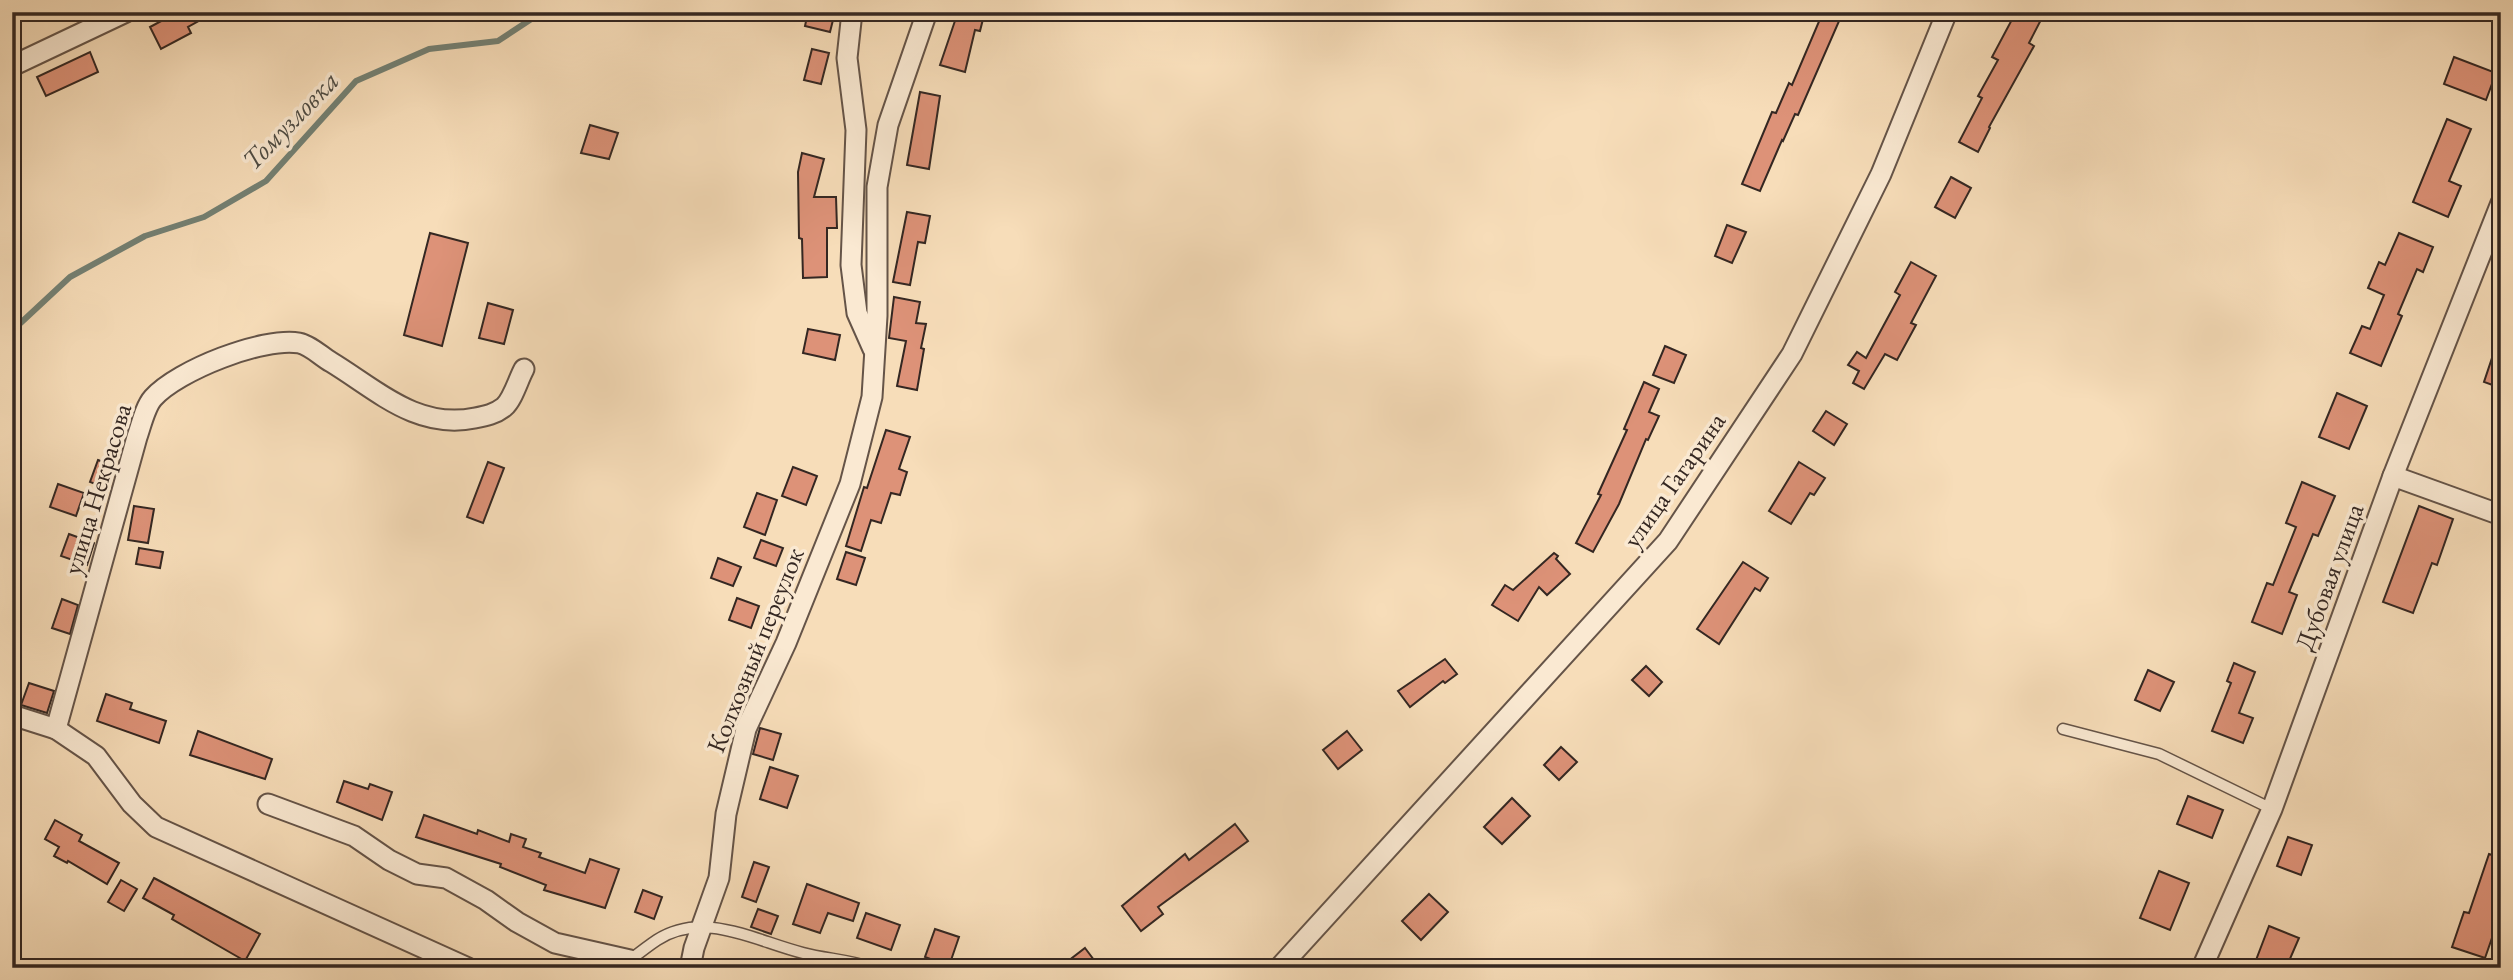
<svg xmlns="http://www.w3.org/2000/svg" width="2513" height="980" font-family="'EB Garamond',serif">
	<style>
		.lines { fill: none; stroke-linecap: round; stroke-linejoin: round }
		.stream { stroke: #748174; stroke-width: 6 }
		.building { fill: #dd9278; stroke: #342722; stroke-width: 2 }
		.service-casing { stroke: #655448; stroke-width: 13 }
		.minor-casing { stroke: #655448; stroke-width: 23 }
		.service { stroke: #fae9d2; stroke-width: 10 }
		.minor { stroke: #fae9d2; stroke-width: 19 }
		.labels { text-anchor: middle; dominant-baseline: central; stroke-width: 7; stroke-linejoin: round; paint-order: stroke }
		.street-label { font-size: 26px; fill: #342722; stroke: #fae9d2 }
		.water-label { font-size: 28px; font-style: italic; fill: #4e4c44; stroke: #fae9d2 }
	</style>
	<rect width="100%" height="100%" fill="#f7ddb9"/>
	<filter id="stains"><feTurbulence type="fractalNoise" baseFrequency=".00286" numOctaves="4"/><feColorMatrix values="0 0 0 0 .2 0 0 0 0 .09 0 0 0 0 .02 0 0 0 .5 -.17"/></filter>
	<radialGradient id="worn" r=".72"><stop offset=".6" stop-color="#630" stop-opacity="0"/><stop offset="1" stop-color="#630" stop-opacity=".3"/></radialGradient>
	<g class="lines">
		<path class="stream" d="M 12,331 L 70,277 L 145,236 L 204,217 L 266,181 L 356,81 L 429,49 L 498,41 L 542,12"/>
	</g>
	<g class="building">
		<path d="M 178,12 L 215,12 L 188,27 L 191,33 L 161,49 L 150,27 Z"/>
		<path d="M 808,12 L 835,12 L 830,32 L 805,26 Z"/>
		<path d="M 958,12 L 984,15 L 980,31 L 975,30 L 965,72 L 940,65 Z"/>
		<path d="M 1823,12 L 1843,12 L 1798,115 L 1795,114 L 1783,141 L 1782,140 L 1760,191 L 1742,184 L 1772,112 L 1776,113 L 1789,83 L 1792,85 Z"/>
		<path d="M 2016,12 L 2045,12 L 2029,43 L 2034,46 L 1989,127 L 1990,128 L 1978,152 L 1959,142 L 1982,98 L 1978,96 L 1998,60 L 1992,57 Z"/>
		<path d="M 812,49 L 829,53 L 821,84 L 804,80 Z"/>
		<path d="M 90,52 L 98,72 L 46,96 L 37,77 Z"/>
		<path d="M 2454,57 L 2496,73 L 2486,100 L 2444,84 Z"/>
		<path d="M 920,92 L 940,96 L 929,169 L 907,165 Z"/>
		<path d="M 2447,119 L 2471,129 L 2449,181 L 2461,186 L 2448,217 L 2413,202 Z"/>
		<path d="M 590,125 L 618,133 L 609,159 L 581,153 Z"/>
		<path d="M 802,153 L 824,159 L 814,197 L 836,197 L 837,228 L 827,228 L 827,277 L 803,278 L 802,239 L 799,238 L 798,172 Z"/>
		<path d="M 1951,177 L 1971,188 L 1955,218 L 1935,207 Z"/>
		<path d="M 907,212 L 930,216 L 925,243 L 918,242 L 910,285 L 893,282 Z"/>
		<path d="M 1727,225 L 1746,232 L 1732,263 L 1715,256 Z"/>
		<path d="M 430,233 L 468,243 L 442,346 L 404,335 Z"/>
		<path d="M 2399,233 L 2433,247 L 2423,272 L 2417,269 L 2398,314 L 2402,316 L 2381,366 L 2350,353 L 2362,326 L 2370,329 L 2384,295 L 2368,288 L 2379,262 L 2385,265 Z"/>
		<path d="M 1911,262 L 1936,276 L 1911,323 L 1916,325 L 1897,360 L 1885,354 L 1864,389 L 1853,383 L 1859,371 L 1848,365 L 1857,352 L 1866,358 L 1900,295 L 1895,292 Z"/>
		<path d="M 894,297 L 920,302 L 916,323 L 926,324 L 921,348 L 924,349 L 917,390 L 897,386 L 906,341 L 889,338 Z"/>
		<path d="M 488,303 L 513,310 L 504,344 L 479,338 Z"/>
		<path d="M 808,329 L 840,335 L 835,360 L 803,353 Z"/>
		<path d="M 2498,340 L 2501,341 L 2501,388 L 2484,382 Z"/>
		<path d="M 1665,346 L 1686,355 L 1674,383 L 1653,375 Z"/>
		<path d="M 1644,382 L 1659,389 L 1649,412 L 1659,416 L 1648,440 L 1646,439 L 1619,504 L 1593,552 L 1576,543 L 1601,495 L 1598,494 L 1627,430 L 1624,429 Z"/>
		<path d="M 2337,393 L 2367,406 L 2349,449 L 2319,437 Z"/>
		<path d="M 1826,411 L 1847,424 L 1834,445 L 1813,431 Z"/>
		<path d="M 886,430 L 910,437 L 899,469 L 907,472 L 900,495 L 891,493 L 881,523 L 871,520 L 861,551 L 846,546 L 864,487 L 867,488 Z"/>
		<path d="M 98,460 L 114,466 L 106,488 L 90,482 Z"/>
		<path d="M 488,462 L 504,468 L 483,523 L 467,517 Z"/>
		<path d="M 1799,462 L 1825,478 L 1814,495 L 1810,493 L 1791,524 L 1769,511 Z"/>
		<path d="M 793,467 L 817,476 L 806,505 L 782,496 Z"/>
		<path d="M 2302,482 L 2335,496 L 2318,536 L 2313,534 L 2289,592 L 2297,595 L 2282,634 L 2252,622 L 2267,583 L 2273,585 L 2296,527 L 2286,523 Z"/>
		<path d="M 58,484 L 84,493 L 76,516 L 50,507 Z"/>
		<path d="M 757,493 L 777,500 L 765,535 L 744,527 Z"/>
		<path d="M 134,506 L 154,509 L 148,543 L 128,540 Z"/>
		<path d="M 2419,506 L 2453,519 L 2437,565 L 2432,563 L 2413,613 L 2383,602 Z"/>
		<path d="M 69,534 L 94,543 L 87,565 L 61,556 Z"/>
		<path d="M 761,540 L 783,548 L 776,566 L 754,558 Z"/>
		<path d="M 139,548 L 163,552 L 160,568 L 136,564 Z"/>
		<path d="M 846,552 L 865,558 L 856,585 L 837,579 Z"/>
		<path d="M 1554,553 L 1558,556 L 1556,559 L 1570,574 L 1547,595 L 1539,587 L 1518,621 L 1492,605 L 1505,585 L 1513,590 Z"/>
		<path d="M 718,558 L 741,567 L 733,586 L 711,578 Z"/>
		<path d="M 1743,562 L 1768,578 L 1760,591 L 1755,588 L 1719,644 L 1697,629 Z"/>
		<path d="M 737,598 L 759,606 L 751,628 L 729,620 Z"/>
		<path d="M 62,599 L 78,605 L 70,634 L 52,628 Z"/>
		<path d="M 1445,659 L 1457,674 L 1445,683 L 1443,681 L 1410,707 L 1398,691 Z"/>
		<path d="M 2234,663 L 2255,672 L 2239,713 L 2253,718 L 2243,743 L 2212,731 L 2231,683 L 2227,681 Z"/>
		<path d="M 1646,666 L 1662,682 L 1649,696 L 1632,680 Z"/>
		<path d="M 2148,670 L 2174,682 L 2160,711 L 2135,700 Z"/>
		<path d="M 29,683 L 54,691 L 47,713 L 21,705 Z"/>
		<path d="M 106,694 L 132,703 L 130,709 L 166,721 L 159,743 L 97,721 Z"/>
		<path d="M 760,728 L 781,734 L 773,760 L 753,754 Z"/>
		<path d="M 198,731 L 272,759 L 265,779 L 190,755 Z"/>
		<path d="M 1347,731 L 1362,750 L 1338,769 L 1323,750 Z"/>
		<path d="M 1561,747 L 1577,762 L 1559,780 L 1544,765 Z"/>
		<path d="M 770,767 L 798,776 L 787,808 L 760,799 Z"/>
		<path d="M 344,781 L 368,789 L 370,784 L 392,792 L 382,820 L 337,802 Z"/>
		<path d="M 2188,796 L 2223,810 L 2212,838 L 2177,824 Z"/>
		<path d="M 1512,798 L 1530,816 L 1502,844 L 1484,827 Z"/>
		<path d="M 424,815 L 477,834 L 478,830 L 509,842 L 511,834 L 526,839 L 523,847 L 541,853 L 539,857 L 585,873 L 590,859 L 619,869 L 605,908 L 544,890 L 546,885 L 500,867 L 501,864 L 416,837 Z"/>
		<path d="M 55,820 L 82,835 L 79,841 L 119,863 L 107,884 L 68,861 L 67,863 L 54,856 L 59,847 L 45,839 Z"/>
		<path d="M 1235,824 L 1248,841 L 1158,907 L 1163,914 L 1141,931 L 1122,906 L 1185,854 L 1189,860 Z"/>
		<path d="M 2288,837 L 2312,845 L 2301,875 L 2277,866 Z"/>
		<path d="M 2489,854 L 2501,858 L 2501,912 L 2485,958 L 2452,947 L 2464,912 L 2469,913 Z"/>
		<path d="M 754,862 L 769,867 L 756,902 L 742,897 Z"/>
		<path d="M 2159,871 L 2189,883 L 2170,930 L 2140,918 Z"/>
		<path d="M 154,878 L 260,934 L 245,961 L 172,919 L 174,915 L 143,898 Z"/>
		<path d="M 121,880 L 137,889 L 124,911 L 108,902 Z"/>
		<path d="M 807,884 L 859,903 L 853,921 L 828,913 L 820,933 L 793,924 Z"/>
		<path d="M 643,890 L 662,897 L 654,919 L 635,912 Z"/>
		<path d="M 1429,894 L 1448,912 L 1421,940 L 1402,921 Z"/>
		<path d="M 758,909 L 778,916 L 771,934 L 751,927 Z"/>
		<path d="M 866,913 L 900,925 L 891,950 L 857,938 Z"/>
		<path d="M 2269,926 L 2299,938 L 2286,968 L 2253,968 Z"/>
		<path d="M 935,929 L 959,937 L 949,966 L 925,957 Z"/>
		<path d="M 1085,948 L 1100,968 L 1059,968 Z"/>
	</g>
	<g class="lines">
		<defs>
			<g id="service">
				<path d="M 2063,729 L 2159,754 L 2272,809"/>
				<path d="M 630,960 C 639,953 648,946 657,940 C 704,910 755,941 803,953 C 826,959 850,960 873,968"/>
			</g>
			<g id="minor">
				<path d="M 852,12 L 847,58 L 856,130 L 851,265 L 857,313 L 873,349"/>
				<path d="M 12,66 L 126,12"/>
				<path d="M 2393,476 L 2501,515"/>
				<path d="M 12,715 L 56,729 L 96,756 L 132,804 L 156,827 L 468,968"/>
				<path d="M 56,729 L 137,437 C 141,426 145,407 153,398 C 178,370 263,337 299,343 C 310,345 322,357 331,362 C 377,390 417,430 475,418 C 486,416 495,414 504,407 C 513,399 518,380 524,369"/>
				<path d="M 268,804 L 354,836 L 389,860 L 417,874 L 446,878 L 486,900 L 517,922 L 555,943 L 630,960 L 633,968"/>
				<path d="M 690,968 L 694,948 L 719,878 L 726,814 L 746,729 L 786,643 L 850,484 L 872,397 L 877,316 L 877,187 L 888,125 L 927,12"/>
				<path d="M 1279,968 L 1668,541 L 1792,354 L 1881,174 L 1947,12"/>
				<path d="M 2202,968 L 2272,809 L 2393,476 L 2501,203"/>
			</g>
		</defs>
		<use href="#service" class="service-casing"/>
		<use href="#minor" class="minor-casing"/>
		<use href="#service" class="service"/>
		<use href="#minor" class="minor"/>
	</g>
	<g class="labels">
		<g class="street-label">
			<text transform="translate(1674 480) rotate(-55)">улица Гагарина</text>
			<text transform="translate(97 489) rotate(-73)">улица Некрасова</text>
			<text transform="translate(2329 577) rotate(-70)">Дубовая улица</text>
			<text transform="translate(755 650) rotate(-68)">Колхозный переулок</text>
		</g>
		<g class="water-label">
			<text transform="translate(290 120) rotate(-46)">Томузловка</text>
		</g>
	</g>
	<rect width="2513" height="980" fill="none" stroke="#f7ddb9" stroke-width="42"/>
	<rect x="14" y="14" width="2485" height="952" fill="none" stroke="#342722" stroke-width="3.5"/>
	<rect x="21" y="21" width="2471" height="938" fill="none" stroke="#342722" stroke-width="2"/>
	<rect width="100%" height="100%" filter="url(#stains)"/>
	<rect width="100%" height="100%" fill="url(#worn)"/>
</svg>
